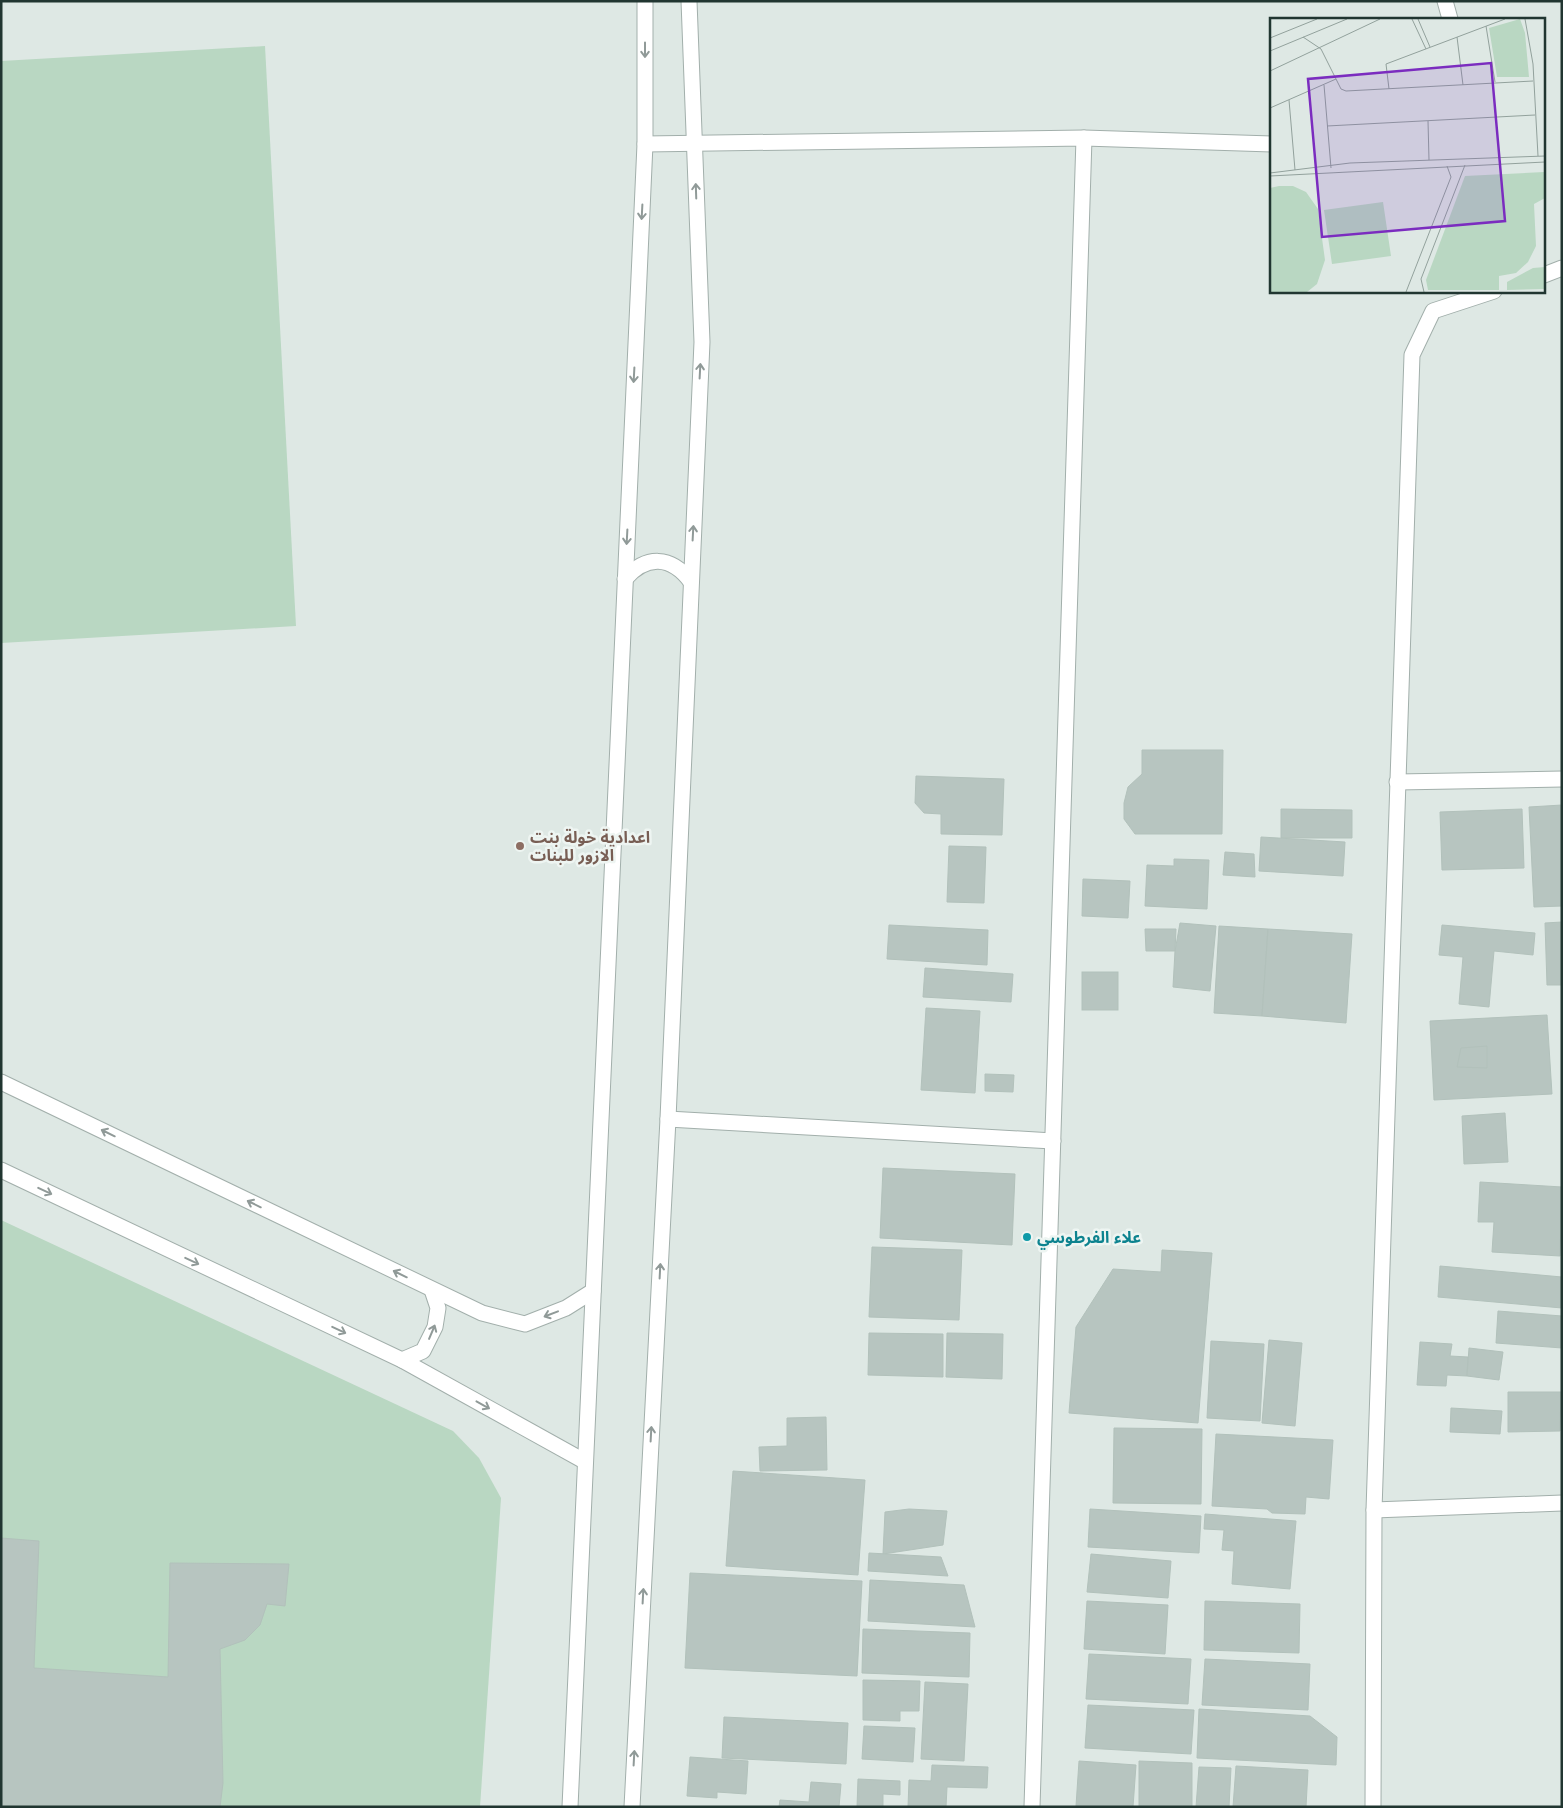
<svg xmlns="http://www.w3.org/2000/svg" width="1563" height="1808" font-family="Helvetica,'Noto Sans Arabic',sans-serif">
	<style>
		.green { fill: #b9d7c2 }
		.building { fill: #b7c5c0; stroke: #b2c1bb }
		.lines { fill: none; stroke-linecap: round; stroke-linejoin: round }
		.minor-casing { stroke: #a2afab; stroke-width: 17 }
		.minor { stroke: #fff; stroke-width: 15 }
		.oneway { stroke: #909a98 }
		.education-dot { fill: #8d6e63; stroke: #eef5f2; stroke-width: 2 }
		.culture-dot { fill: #0f9aa8; stroke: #eef5f2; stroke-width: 2 }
		.labels { text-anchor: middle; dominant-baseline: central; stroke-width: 5; stroke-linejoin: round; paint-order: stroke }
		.education-label { font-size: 16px; font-weight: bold; fill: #785e54; stroke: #eef5f2; text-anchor: start }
		.culture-label { font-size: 16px; font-weight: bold; fill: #0d838f; stroke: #eef5f2; text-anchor: start }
		.inset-road { fill: none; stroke: #92a19c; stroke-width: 1 }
		.view { fill: #7b2cbf; fill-opacity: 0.15; stroke: #7b2cbf; stroke-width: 2.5 }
		.inset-edge { fill: none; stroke: #213631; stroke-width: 2.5 }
	</style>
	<rect width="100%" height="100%" fill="#dee8e4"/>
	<g class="green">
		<path d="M 265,46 L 296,626 L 1,643 L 1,61 Z"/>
		<path d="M 1,1220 L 453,1431 L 479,1458 L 501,1498 L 480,1807 L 1,1807 Z"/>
	</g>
	<g class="building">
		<path d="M 1142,750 L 1223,750 L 1222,834 L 1135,834 L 1124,819 L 1124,803 L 1128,787 L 1142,774 Z"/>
		<path d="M 916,776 L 1004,779 L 1002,835 L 941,834 L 941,814 L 924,813 L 915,803 Z"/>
		<path d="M 1562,805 L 1562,906 L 1534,907 L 1529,807 Z"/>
		<path d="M 1281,809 L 1352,810 L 1352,838 L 1281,838 Z"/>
		<path d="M 1522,809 L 1524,868 L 1442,870 L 1440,812 Z"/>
		<path d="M 1261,837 L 1345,842 L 1343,876 L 1259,871 Z"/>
		<path d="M 949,846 L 986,847 L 984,903 L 947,902 Z"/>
		<path d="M 1225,852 L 1254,854 L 1255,877 L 1223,875 Z"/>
		<path d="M 1174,859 L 1209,860 L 1207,909 L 1145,906 L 1147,865 L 1174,866 Z"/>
		<path d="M 1083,879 L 1130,881 L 1128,918 L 1082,916 Z"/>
		<path d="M 1562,922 L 1562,985 L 1547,985 L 1545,923 Z"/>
		<path d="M 1180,923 L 1216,926 L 1210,991 L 1173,987 L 1175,951 Z"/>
		<path d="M 889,925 L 988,930 L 987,965 L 887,959 Z"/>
		<path d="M 1442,925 L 1535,933 L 1533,955 L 1494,951 L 1489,1007 L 1459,1004 L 1463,957 L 1439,955 Z"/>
		<path d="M 1219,926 L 1268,929 L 1262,1016 L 1214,1013 Z"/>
		<path d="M 1145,929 L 1176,929 L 1175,951 L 1146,951 Z"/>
		<path d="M 1268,929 L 1352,934 L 1346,1023 L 1262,1016 Z"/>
		<path d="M 925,968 L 1013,974 L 1011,1002 L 923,997 Z"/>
		<rect x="1082" y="972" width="36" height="38"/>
		<path d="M 926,1008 L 980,1011 L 975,1093 L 921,1090 Z"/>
		<path d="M 1547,1015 L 1552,1094 L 1434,1100 L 1430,1021 Z"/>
		<path d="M 1487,1046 L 1487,1068 L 1457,1067 L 1461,1048 Z"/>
		<path d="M 985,1074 L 1014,1075 L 1013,1092 L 985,1091 Z"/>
		<path d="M 1505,1113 L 1508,1162 L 1464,1164 L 1462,1116 Z"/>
		<path d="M 883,1168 L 1015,1174 L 1012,1245 L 880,1238 Z"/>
		<path d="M 1480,1182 L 1562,1187 L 1560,1256 L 1492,1252 L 1494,1222 L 1478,1222 Z"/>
		<path d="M 872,1247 L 962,1250 L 959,1320 L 869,1317 Z"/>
		<path d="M 1162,1250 L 1212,1253 L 1198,1423 L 1069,1413 L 1076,1327 L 1113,1269 L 1161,1272 Z"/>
		<path d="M 1440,1266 L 1562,1277 L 1562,1308 L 1438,1297 Z"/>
		<path d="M 1498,1311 L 1562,1316 L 1562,1348 L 1496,1343 Z"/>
		<path d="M 869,1333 L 943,1334 L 943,1377 L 868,1375 Z"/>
		<path d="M 947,1333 L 1003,1334 L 1002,1379 L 946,1377 Z"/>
		<path d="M 1269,1340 L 1302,1343 L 1295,1426 L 1262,1423 Z"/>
		<path d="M 1211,1341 L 1264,1344 L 1260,1421 L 1207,1418 Z"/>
		<path d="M 1420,1342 L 1452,1344 L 1450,1356 L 1468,1357 L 1467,1376 L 1447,1375 L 1446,1386 L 1417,1385 Z"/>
		<path d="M 1469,1348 L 1503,1352 L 1499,1380 L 1467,1376 Z"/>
		<path d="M 1508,1392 L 1561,1392 L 1560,1431 L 1508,1432 Z"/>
		<path d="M 1451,1408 L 1502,1411 L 1500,1434 L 1450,1432 Z"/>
		<path d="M 826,1417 L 827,1470 L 760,1471 L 759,1447 L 787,1446 L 787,1418 Z"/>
		<path d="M 1114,1428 L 1202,1429 L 1201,1504 L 1113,1503 Z"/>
		<path d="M 1216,1434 L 1333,1440 L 1329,1499 L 1306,1497 L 1305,1514 L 1272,1513 L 1267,1509 L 1212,1506 Z"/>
		<path d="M 733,1471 L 865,1480 L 858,1575 L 726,1566 Z"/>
		<path d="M 909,1509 L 947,1511 L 943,1545 L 883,1554 L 885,1512 Z"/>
		<path d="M 1090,1509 L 1201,1516 L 1199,1553 L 1088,1547 Z"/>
		<path d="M 1205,1514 L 1296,1521 L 1290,1589 L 1232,1584 L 1234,1551 L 1222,1550 L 1224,1530 L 1204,1529 Z"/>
		<path d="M 1,1538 L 39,1541 L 34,1668 L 168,1677 L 170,1563 L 289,1564 L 285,1606 L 267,1604 L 260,1625 L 245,1640 L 220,1649 L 223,1783 L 220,1807 L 1,1807 Z"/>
		<path d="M 869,1553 L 941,1557 L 948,1576 L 868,1571 Z"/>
		<path d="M 1091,1554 L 1171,1561 L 1168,1598 L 1087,1592 Z"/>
		<path d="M 690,1573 L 862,1581 L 857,1676 L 685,1668 Z"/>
		<path d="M 870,1580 L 964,1585 L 975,1627 L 868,1621 Z"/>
		<path d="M 1087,1601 L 1168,1605 L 1165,1654 L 1084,1649 Z"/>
		<path d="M 1205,1601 L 1300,1604 L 1299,1653 L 1204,1650 Z"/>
		<path d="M 863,1629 L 970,1633 L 969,1677 L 862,1673 Z"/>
		<path d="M 1089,1654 L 1191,1659 L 1188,1704 L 1086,1699 Z"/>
		<path d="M 1205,1659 L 1310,1664 L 1308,1710 L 1202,1705 Z"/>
		<path d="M 863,1680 L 920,1681 L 919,1711 L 900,1711 L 900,1721 L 863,1720 Z"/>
		<path d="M 925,1682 L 968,1684 L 964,1761 L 921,1759 Z"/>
		<path d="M 1088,1705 L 1194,1710 L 1191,1754 L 1085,1748 Z"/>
		<path d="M 1199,1709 L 1310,1716 L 1337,1737 L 1336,1765 L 1197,1758 Z"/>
		<path d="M 724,1717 L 848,1723 L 846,1764 L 722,1758 Z"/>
		<path d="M 864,1726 L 915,1728 L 913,1762 L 862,1759 Z"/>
		<path d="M 690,1757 L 748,1761 L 746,1794 L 717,1792 L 717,1798 L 687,1796 Z"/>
		<path d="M 1079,1761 L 1136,1765 L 1133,1807 L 1076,1806 Z"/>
		<path d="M 1139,1761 L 1192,1763 L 1192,1807 L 1139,1806 Z"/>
		<path d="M 932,1765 L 988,1767 L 987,1788 L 947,1787 L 946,1807 L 908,1807 L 909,1780 L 931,1781 Z"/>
		<path d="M 1236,1766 L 1308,1770 L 1306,1807 L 1233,1807 Z"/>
		<path d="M 1199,1767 L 1231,1768 L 1229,1807 L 1196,1807 Z"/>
		<path d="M 858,1779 L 900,1781 L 900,1795 L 883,1794 L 883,1807 L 857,1807 Z"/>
		<path d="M 811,1782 L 841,1784 L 839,1807 L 779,1807 L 780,1800 L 809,1802 Z"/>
	</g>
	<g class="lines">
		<defs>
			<g id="minor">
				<path d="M 1445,1 L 1450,19"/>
				<path d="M 645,144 L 1084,138 L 1272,144"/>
				<path d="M 1544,275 L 1562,268"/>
				<path d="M 625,579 C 646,555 671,555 691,582"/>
				<path d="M 1397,782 L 1562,779"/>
				<path d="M 1,1082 L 482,1313 L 525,1324 L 566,1308 L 593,1291"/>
				<path d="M 668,1119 L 1053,1141"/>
				<path d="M 1,1170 L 402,1360 L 584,1461"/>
				<path d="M 402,1360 L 423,1351 L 435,1327 L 438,1308 L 432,1290"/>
				<path d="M 1374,1510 L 1562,1503"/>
				<path d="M 570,1807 L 645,144 L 645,1"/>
				<path d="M 632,1807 L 668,1119 L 702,342 L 689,1"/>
				<path d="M 1032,1807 L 1084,138"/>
				<path d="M 1373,1807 L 1374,1510 L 1412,355 L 1433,311 L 1494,291"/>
			</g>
		</defs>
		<use href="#minor" class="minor-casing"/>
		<use href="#minor" class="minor"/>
	</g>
	<defs><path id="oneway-shaft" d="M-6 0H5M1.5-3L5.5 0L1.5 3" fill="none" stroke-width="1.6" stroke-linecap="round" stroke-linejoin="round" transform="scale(1.25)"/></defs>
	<g class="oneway">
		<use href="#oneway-shaft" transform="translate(645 50) rotate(90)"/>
		<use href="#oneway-shaft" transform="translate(696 191) rotate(-92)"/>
		<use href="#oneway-shaft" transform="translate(642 212) rotate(93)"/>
		<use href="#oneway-shaft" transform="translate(700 371) rotate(-87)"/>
		<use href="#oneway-shaft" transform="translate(634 375) rotate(93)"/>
		<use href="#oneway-shaft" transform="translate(693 533) rotate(-87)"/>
		<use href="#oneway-shaft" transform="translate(627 537) rotate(93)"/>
		<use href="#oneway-shaft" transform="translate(108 1133) rotate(-154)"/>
		<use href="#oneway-shaft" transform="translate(45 1191) rotate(25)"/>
		<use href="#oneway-shaft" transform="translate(254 1204) rotate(-154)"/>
		<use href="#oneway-shaft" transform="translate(192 1261) rotate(25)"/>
		<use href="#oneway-shaft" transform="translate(660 1271) rotate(-87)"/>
		<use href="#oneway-shaft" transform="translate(400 1274) rotate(-154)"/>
		<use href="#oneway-shaft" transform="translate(551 1314) rotate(159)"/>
		<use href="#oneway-shaft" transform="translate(339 1330) rotate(25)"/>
		<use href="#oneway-shaft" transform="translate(432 1332) rotate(-67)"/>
		<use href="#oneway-shaft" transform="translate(483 1405) rotate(29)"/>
		<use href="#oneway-shaft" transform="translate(651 1434) rotate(-87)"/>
		<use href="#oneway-shaft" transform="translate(643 1596) rotate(-87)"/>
		<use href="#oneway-shaft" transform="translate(634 1758) rotate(-87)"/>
	</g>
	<circle class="education-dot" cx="520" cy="846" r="5"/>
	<circle class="culture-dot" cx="1027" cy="1237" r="5"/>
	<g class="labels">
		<g class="education-label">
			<text x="530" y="837">اعدادية خولة بنت<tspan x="530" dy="18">الازور للبنات</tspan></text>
		</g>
		<g class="culture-label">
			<text x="1037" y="1237">علاء الفرطوسي</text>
		</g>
	</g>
	<g transform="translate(1270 18)">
		<rect width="275" height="275" fill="#dee8e4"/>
		<path d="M 250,1 L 255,15 L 259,59 L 227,59 L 219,10 ZM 274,154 L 275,180 L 264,186 L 266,228 L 258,244 L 246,255 L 229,258 L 229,272 L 158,272 L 156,262 L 195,158 ZM 9,168 L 23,168 L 36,174 L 48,191 L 55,242 L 47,266 L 37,274 L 0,274 L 0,170 ZM 113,184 L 121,238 L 62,246 L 54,192 ZM 275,249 L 275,271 L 237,272 L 237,264 L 263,250 Z" fill="#b9d7c2"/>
		<path class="inset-road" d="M 142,1 L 156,31M 148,1 L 160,29M 255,1 L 263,46 L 268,138M 216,8 L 225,64M 33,19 L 51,31 L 71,71 L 76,73 L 263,63M 187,19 L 193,67M 0,20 L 47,1M 0,33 L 77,1M 0,53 L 110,1M 54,67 L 61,150M 119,71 L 116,46 L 235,1M 19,82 L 25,152M 0,90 L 66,61M 158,103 L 159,142M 57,108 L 265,97M 0,155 L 80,145 L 275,138M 0,158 L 275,144M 136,274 L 181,159 L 177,148M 154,274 L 151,261 L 195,147"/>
		<path class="view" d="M 221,45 L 235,203 L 52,219 L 38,61 Z"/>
		<rect width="275" height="275" class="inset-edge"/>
	</g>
	<rect width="1563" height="1808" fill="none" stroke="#213631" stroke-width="5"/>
</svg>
